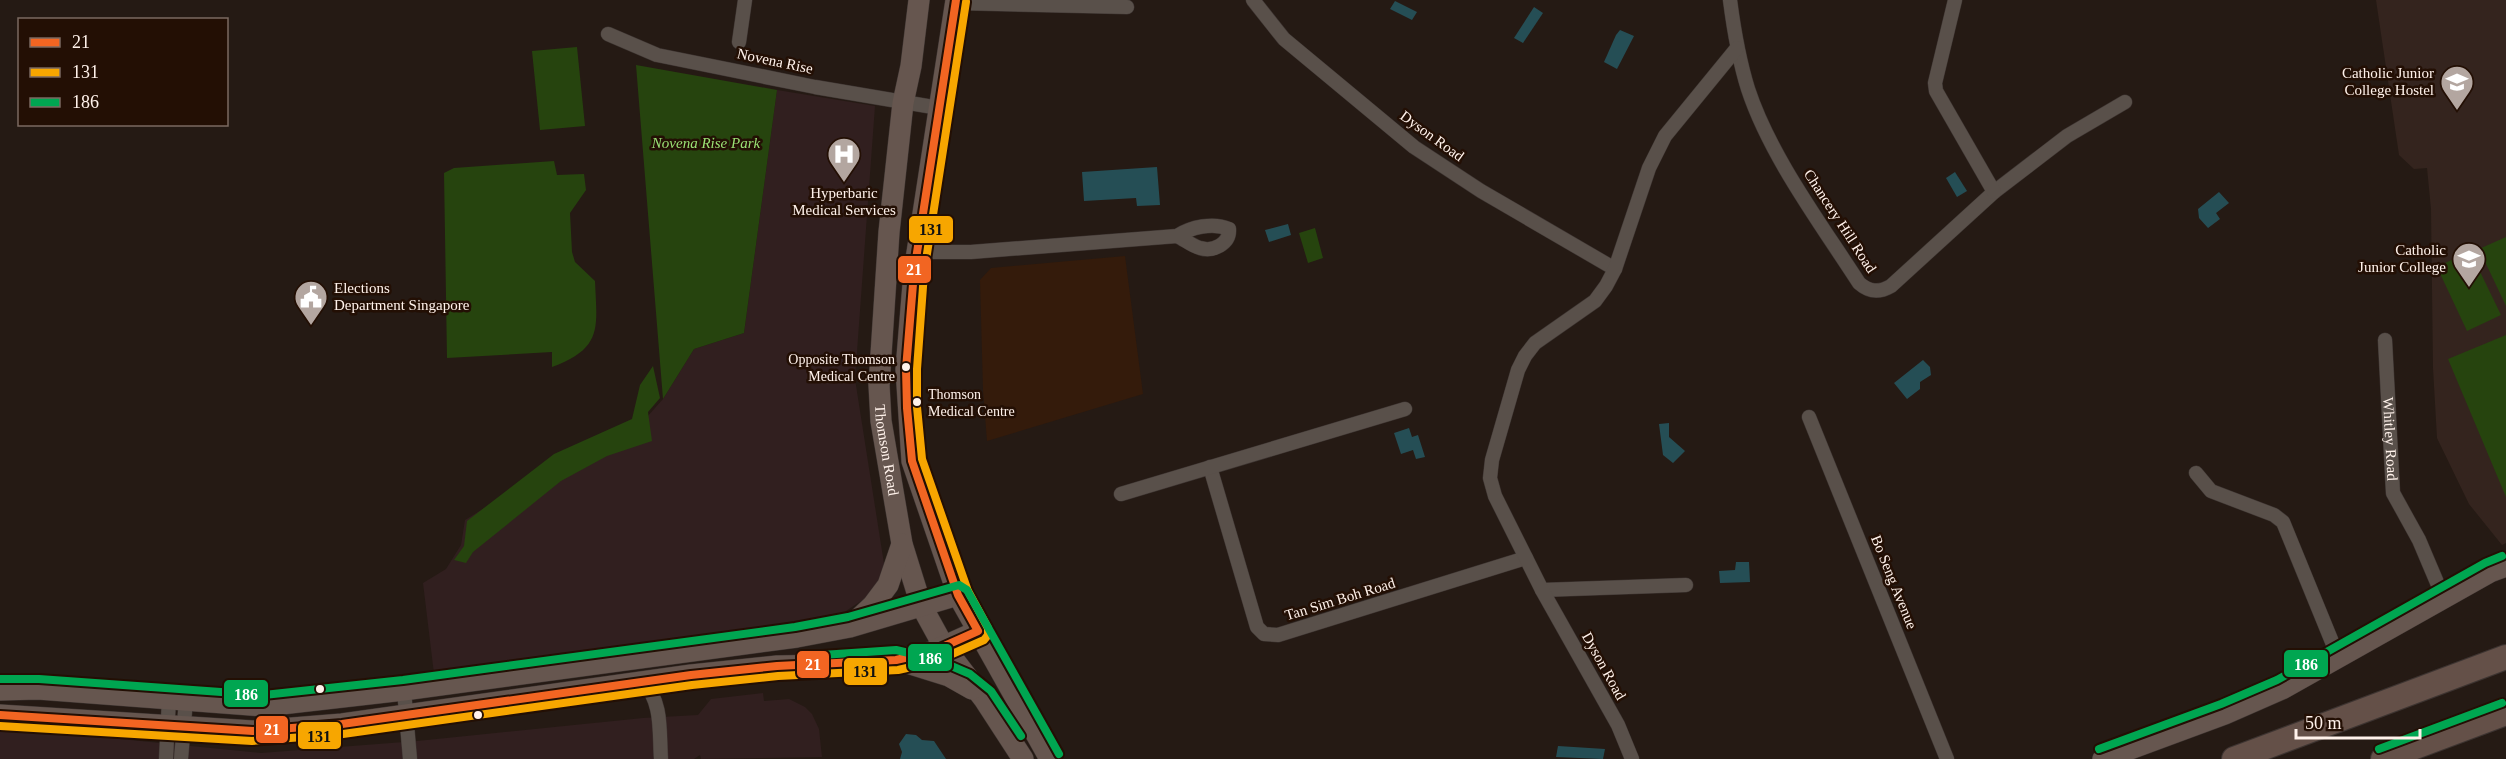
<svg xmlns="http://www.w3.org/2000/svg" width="2506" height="759" font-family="'Times New Roman',serif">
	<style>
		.commercial { fill: #311f1f }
		.built { fill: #341b0b }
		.education { fill: #34241e }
		.green { fill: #26440e }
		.water { fill: #254e55 }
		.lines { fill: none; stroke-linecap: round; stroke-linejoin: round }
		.minor-casing { stroke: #3d3431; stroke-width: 15 }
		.primary-casing { stroke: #3d3431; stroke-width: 22 }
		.motorway-casing { stroke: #3d3431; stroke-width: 26 }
		.minor { stroke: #59504a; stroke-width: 14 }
		.primary { stroke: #66564f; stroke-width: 21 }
		.motorway { stroke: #645048; stroke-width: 24 }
		.bus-1-casing { stroke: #230f04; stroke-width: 12 }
		.bus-2-casing { stroke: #230f04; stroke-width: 12 }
		.bus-3-casing { stroke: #230f04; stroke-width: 12 }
		.bus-1 { stroke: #f26522; stroke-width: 8 }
		.bus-2 { stroke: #f7a600; stroke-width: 8 }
		.bus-3 { stroke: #00a651; stroke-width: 8 }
		.bus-dot { fill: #fff2eb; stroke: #230f04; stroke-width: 2 }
		.labels { text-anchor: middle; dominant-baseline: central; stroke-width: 5; stroke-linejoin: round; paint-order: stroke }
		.bus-label { font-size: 14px; fill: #fff2eb; stroke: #230f04; text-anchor: end }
		.street-label { font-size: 15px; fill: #fff2eb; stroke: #230f04 }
		.poi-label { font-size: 15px; fill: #fff2eb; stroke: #230f04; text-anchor: end }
		.park-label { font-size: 15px; font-style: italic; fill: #9ae275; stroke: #230f04 }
		.line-badge { stroke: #230f04; stroke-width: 2 }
		.badge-label { font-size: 16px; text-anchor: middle; font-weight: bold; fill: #fff }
		.pale-badge-label { font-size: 16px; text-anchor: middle; font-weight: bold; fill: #111 }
	</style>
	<rect width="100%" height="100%" fill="#251a14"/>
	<g class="commercial">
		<path d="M 777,90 L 875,106 L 855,379 L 885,570 L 876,591 L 831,621 L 434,674 L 423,583 L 446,569 L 461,545 L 465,520 L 554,465 L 639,426 L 663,399 L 694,349 L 744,333 Z"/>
		<path d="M 763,693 L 764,701 L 789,699 L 805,707 L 812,714 L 819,729 L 822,757 L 701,759 L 700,755 L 694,759 L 0,759 L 0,727 L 261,753 L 417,741 L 643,718 L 698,715 L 711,699 Z"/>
	</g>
	<path class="built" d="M 1125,256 L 1143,394 L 987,441 L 983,390 L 980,280 L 991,268 Z"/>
	<path class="education" d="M 2376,0 L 2506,0 L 2506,543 L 2502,545 L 2469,504 L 2437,438 L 2433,368 L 2431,209 L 2427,168 L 2414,169 L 2399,155 Z"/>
	<g class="green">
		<path d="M 577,47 L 585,126 L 540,130 L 532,51 Z"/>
		<path d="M 636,65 L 777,90 L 744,333 L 694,349 L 663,399 Z"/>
		<path d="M 554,161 L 557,175 L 584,174 L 586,190 L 570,213 L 572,252 L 575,262 L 595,281 C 597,328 603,348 552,367 L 552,352 L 447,358 L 444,173 L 454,168 Z"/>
		<path d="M 1315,228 L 1323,258 L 1308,263 L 1299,233 Z"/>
		<path d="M 2506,237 L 2506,306 L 2479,249 Z"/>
		<path d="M 2470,251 L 2501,315 L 2467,331 L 2437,267 Z"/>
		<path d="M 2506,335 L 2506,497 L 2448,359 Z"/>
		<path d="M 653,366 L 660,398 L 648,412 L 652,441 L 607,456 L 561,481 L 473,552 L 466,563 L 454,560 L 464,546 L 467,521 L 554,454 L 632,419 L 640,385 Z"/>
	</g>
	<g class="water">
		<path d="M 1395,1 L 1417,12 L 1412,20 L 1390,9 Z"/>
		<path d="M 1534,7 L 1543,13 L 1523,43 L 1514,38 Z"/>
		<path d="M 1620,30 L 1634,36 L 1617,69 L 1604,62 L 1616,35 Z"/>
		<path d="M 1157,167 L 1160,205 L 1137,206 L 1136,198 L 1084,201 L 1082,172 Z"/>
		<path d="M 1955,172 L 1967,191 L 1957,197 L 1946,178 Z"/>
		<path d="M 2219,192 L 2229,203 L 2216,213 L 2220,219 L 2208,228 L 2199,218 L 2198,209 Z"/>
		<path d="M 1288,224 L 1291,235 L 1269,242 L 1265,230 Z"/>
		<path d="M 1923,360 L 1930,367 L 1931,375 L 1920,382 L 1920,389 L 1907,399 L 1894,383 Z"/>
		<path d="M 1669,423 L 1669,437 L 1685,451 L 1673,463 L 1663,455 L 1659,424 Z"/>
		<path d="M 1409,428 L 1412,437 L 1418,435 L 1425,457 L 1416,459 L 1413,450 L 1401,454 L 1394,433 Z"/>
		<path d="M 1736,562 L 1749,562 L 1750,582 L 1720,583 L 1719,571 L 1735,570 Z"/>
		<path d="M 906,734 L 916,735 L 922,740 L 934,741 L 946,759 L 900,759 L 902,752 L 899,744 Z"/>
		<path d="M 1558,746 L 1605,749 L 1603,759 L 1556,757 Z"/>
	</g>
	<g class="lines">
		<defs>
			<g id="minor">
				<path d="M 1253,0 L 1284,39 L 1414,147 L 1481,191 L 1615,269"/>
				<path d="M 1730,0 C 1734,31 1739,60 1748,89 C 1770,156 1821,224 1859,283 C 1869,292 1879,293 1891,286 L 1994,192 L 2067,136 L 2125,102"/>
				<path d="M 1955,0 L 1935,83 L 1936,91 L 1994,192"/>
				<path d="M 956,3 L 1127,7"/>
				<path d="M 608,34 L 657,55 L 815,87 L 939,108"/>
				<path d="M 739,42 L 745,0"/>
				<path d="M 918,252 L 971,252 L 1177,236 C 1191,227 1213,222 1229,229 C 1230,244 1213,252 1200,248 C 1192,246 1184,239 1177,236"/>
				<path id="s1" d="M 2385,340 L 2393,493 L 2419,540 L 2444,599"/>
				<path d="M 1809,417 L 1947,759"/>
				<path d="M 1210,467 L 1257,627 L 1264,634 L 1278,635 L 1526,558"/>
				<path d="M 2196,473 L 2211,491 L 2274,515 L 2283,522 L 2339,659"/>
				<path d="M 1121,494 L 1405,409"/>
				<path d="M 1542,590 L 1686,585"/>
				<path d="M 643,682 C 663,702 659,732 661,759"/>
				<path d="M 404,690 L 410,759"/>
				<path d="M 166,759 L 169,698"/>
				<path d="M 181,759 L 186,700"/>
				<path d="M 1632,759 L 1618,725 L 1542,590 L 1495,496 L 1490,478 L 1492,460 L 1518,370 L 1525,356 L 1535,343 L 1595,301 L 1606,286 L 1615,269 L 1649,168 L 1665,136 L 1737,48"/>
			</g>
			<g id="primary">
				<path id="s2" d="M 919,0 L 911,66 L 903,103 L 889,232 L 879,385 L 881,421 L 902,544 L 921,605 L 944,647 L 984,699 L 1023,759"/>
				<path d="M 956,0 L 914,272 L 906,369 L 912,461 L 958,595 L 1050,759"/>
				<path d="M 853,624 L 873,605 L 888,585 L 902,544"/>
				<path d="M 901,661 L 949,676 L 972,689"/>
				<path d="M 0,690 L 38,689 L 264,706 L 404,690 L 797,637 L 850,627 L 958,595"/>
				<path d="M 0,715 L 253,731 L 342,724 L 691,675 L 777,666 L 831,665 L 896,660 L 931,652 L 978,631"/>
				<path d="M 2103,759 L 2225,714 L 2282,689 L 2490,572 L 2506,566"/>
			</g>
			<g id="motorway">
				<path d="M 2234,759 L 2506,657"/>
				<path d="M 2383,759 L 2506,713"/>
			</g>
		</defs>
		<use href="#minor" class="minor-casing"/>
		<use href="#primary" class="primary-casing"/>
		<use href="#motorway" class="motorway-casing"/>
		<use href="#minor" class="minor"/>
		<use href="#primary" class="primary"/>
		<use href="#motorway" class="motorway"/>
		<defs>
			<path id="bus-1" d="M 0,715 L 253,731 L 342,724 L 691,675 L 777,666 L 896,660 L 931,652 L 978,631 L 958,595 L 912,461 L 907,408 L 906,369 L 914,272 L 956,0"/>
			<path id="bus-2" d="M 0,726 L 252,741 L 343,734 L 692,685 L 778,676 L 898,670 L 934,662 L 984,640 L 988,635 L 988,628 L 968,591 L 922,459 L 917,407 L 917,369 L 924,273 L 966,2"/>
			<g id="bus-3">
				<path d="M 807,656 L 896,650 L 935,659 L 970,674 L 991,691 L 1021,736"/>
				<path d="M 0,679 L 39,679 L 264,695 L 403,680 L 795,627 L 848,617 L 959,585 L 967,590 L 1059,754"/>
				<path d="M 2099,749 L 2221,704 L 2277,680 L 2485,563 L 2502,556"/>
				<path d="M 2379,749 L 2502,703"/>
			</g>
		</defs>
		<use href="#bus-1" class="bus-1-casing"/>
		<use href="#bus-2" class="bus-2-casing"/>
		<use href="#bus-3" class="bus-3-casing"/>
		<use href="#bus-1" class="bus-1"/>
		<use href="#bus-2" class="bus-2"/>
		<use href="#bus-3" class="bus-3"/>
	</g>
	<defs>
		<symbol id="university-pin" viewBox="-11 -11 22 30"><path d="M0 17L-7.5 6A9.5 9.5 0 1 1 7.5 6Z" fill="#b3a6a0" stroke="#230f04"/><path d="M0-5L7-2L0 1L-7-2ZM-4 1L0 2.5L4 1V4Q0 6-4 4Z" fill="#fff"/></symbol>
		<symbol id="hospital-pin" viewBox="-11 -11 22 30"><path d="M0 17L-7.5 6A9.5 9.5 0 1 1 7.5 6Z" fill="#b3a6a0" stroke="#230f04"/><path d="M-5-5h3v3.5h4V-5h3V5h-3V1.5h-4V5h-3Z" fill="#fff"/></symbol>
		<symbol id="civic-pin" viewBox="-11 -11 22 30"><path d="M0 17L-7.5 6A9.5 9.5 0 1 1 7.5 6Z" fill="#b3a6a0" stroke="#230f04"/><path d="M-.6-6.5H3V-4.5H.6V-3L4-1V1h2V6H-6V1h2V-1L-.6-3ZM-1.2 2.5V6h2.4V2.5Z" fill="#fff"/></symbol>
	</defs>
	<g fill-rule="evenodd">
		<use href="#university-pin" x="2438" y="63" width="38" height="52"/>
		<use href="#hospital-pin" x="825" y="135" width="38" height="52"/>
		<use href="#university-pin" x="2450" y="240" width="38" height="52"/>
		<use href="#civic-pin" x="292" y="278" width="38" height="52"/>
	</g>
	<g class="bus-dot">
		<circle cx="906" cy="367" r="5"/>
		<circle cx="917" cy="402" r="5"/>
		<circle cx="320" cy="689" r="5"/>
		<circle cx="478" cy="715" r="5"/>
	</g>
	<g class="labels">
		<g class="bus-label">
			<text x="895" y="359">Opposite Thomson<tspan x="895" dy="17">Medical Centre</tspan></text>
			<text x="928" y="394" text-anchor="start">Thomson<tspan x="928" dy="17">Medical Centre</tspan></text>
		</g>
		<g class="street-label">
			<text transform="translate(775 61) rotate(12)">Novena Rise</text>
			<text transform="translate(1432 136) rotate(36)">Dyson Road</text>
			<text transform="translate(1840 221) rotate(57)">Chancery Hill Road</text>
			<text stroke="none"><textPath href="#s1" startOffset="99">Whitley Road</textPath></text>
			<text stroke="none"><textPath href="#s2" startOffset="453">Thomson Road</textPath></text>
			<text transform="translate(1894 582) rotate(68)">Bo Seng Avenue</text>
			<text transform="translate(1340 599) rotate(-17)">Tan Sim Boh Road</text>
			<text transform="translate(1604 666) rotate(61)">Dyson Road</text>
		</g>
		<g class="poi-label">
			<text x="2434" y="73">Catholic Junior<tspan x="2434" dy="17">College Hostel</tspan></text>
			<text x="844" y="193" text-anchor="middle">Hyperbaric<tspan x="844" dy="17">Medical Services</tspan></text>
			<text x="2446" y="250">Catholic<tspan x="2446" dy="17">Junior College</tspan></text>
			<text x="334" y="288" text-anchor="start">Elections<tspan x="334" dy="17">Department Singapore</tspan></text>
		</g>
		<g class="park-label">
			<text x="706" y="143">Novena Rise Park</text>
		</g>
	</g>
	<g class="line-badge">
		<rect x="908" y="215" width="46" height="29" rx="6" fill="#f7a600"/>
		<rect x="897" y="255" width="35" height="29" rx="6" fill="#f26522"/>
		<rect x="907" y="643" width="46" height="29" rx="6" fill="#00a651"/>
		<rect x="2283" y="649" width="46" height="29" rx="6" fill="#00a651"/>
		<rect x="796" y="650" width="34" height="29" rx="6" fill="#f26522"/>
		<rect x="843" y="657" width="45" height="29" rx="6" fill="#f7a600"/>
		<rect x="223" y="679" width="46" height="29" rx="6" fill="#00a651"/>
		<rect x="255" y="715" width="34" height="29" rx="6" fill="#f26522"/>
		<rect x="297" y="721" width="45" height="29" rx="6" fill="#f7a600"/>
	</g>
	<g class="badge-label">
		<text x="914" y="275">21</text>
		<text x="930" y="664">186</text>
		<text x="2306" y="670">186</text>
		<text x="813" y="670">21</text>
		<text x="246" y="700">186</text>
		<text x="272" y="735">21</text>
	</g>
	<g class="pale-badge-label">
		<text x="931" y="235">131</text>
		<text x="865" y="677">131</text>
		<text x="319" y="742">131</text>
	</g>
	<rect x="18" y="18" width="210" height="108" fill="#230f04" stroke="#7b6a60" stroke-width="1.5"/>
	<rect x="30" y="38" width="30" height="9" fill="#f26522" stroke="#7b6a60" stroke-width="1.5"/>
	<text x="72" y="48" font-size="18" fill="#fff2eb">21</text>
	<rect x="30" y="68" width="30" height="9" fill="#f7a600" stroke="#7b6a60" stroke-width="1.5"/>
	<text x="72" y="78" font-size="18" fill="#fff2eb">131</text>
	<rect x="30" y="98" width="30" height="9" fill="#00a651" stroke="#7b6a60" stroke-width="1.5"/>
	<text x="72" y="108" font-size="18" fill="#fff2eb">186</text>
	<path d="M2296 729v9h124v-9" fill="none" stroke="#fff2eb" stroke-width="3"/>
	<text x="2305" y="729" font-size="18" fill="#fff2eb" stroke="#230f04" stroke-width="4.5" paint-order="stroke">50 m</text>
</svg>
